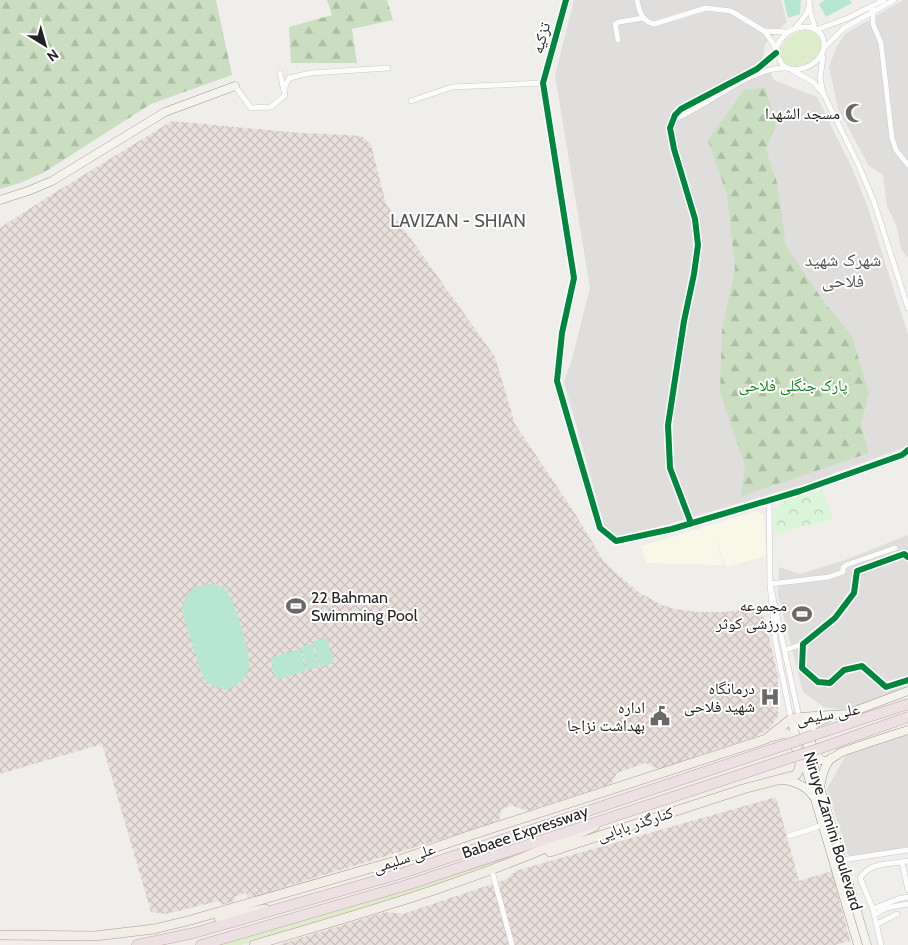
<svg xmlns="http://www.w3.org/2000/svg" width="908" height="945" font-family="Cabin,'Noto Naskh Arabic',sans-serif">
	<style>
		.residential { fill: #dfdedc }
		.education { fill: #f8f7e8 }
		.military { fill: url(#military-cross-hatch) }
		.grass { fill: #ddeccb }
		.forest { fill: url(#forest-firs) }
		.park { fill: url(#park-crowns) }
		.pitch { fill: #b7e6d2 }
		.water { fill: url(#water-waves) }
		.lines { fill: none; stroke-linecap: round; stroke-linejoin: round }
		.street-casing { stroke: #c9c8c7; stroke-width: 6 }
		.secondary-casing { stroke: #999a82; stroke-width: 9 }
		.primary-casing { stroke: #a79c86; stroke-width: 10 }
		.highway-casing { stroke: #c5a2ac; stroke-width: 11 }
		.street { stroke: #fdfcfc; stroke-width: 5 }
		.secondary { stroke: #f4f4ed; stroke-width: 8 }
		.primary { stroke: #f3ede7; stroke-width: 9 }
		.highway { stroke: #ece0e2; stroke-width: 10 }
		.highway-bridge-casing { stroke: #c5a2ac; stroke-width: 11; stroke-linecap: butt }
		.highway-bridge { stroke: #ece0e2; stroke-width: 10 }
		.cycleway-casing { stroke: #fff; stroke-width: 9 }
		.cycleway { stroke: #00873e; stroke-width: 6 }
		.labels { text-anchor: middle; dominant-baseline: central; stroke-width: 4; stroke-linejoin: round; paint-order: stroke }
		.street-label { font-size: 16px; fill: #222; stroke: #fff }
		.poi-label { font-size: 16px; fill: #222; stroke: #fff; text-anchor: end }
		.park-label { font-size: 16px; fill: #0c8416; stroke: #fff }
		.neighbourhood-label { font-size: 18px; fill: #555; stroke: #fff }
	</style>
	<defs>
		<pattern id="military-cross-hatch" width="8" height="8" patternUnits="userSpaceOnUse" patternTransform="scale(1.25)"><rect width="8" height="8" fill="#eae0db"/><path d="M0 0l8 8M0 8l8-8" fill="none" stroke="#c8c0bc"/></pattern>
		<pattern id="forest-firs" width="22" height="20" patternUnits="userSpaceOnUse" patternTransform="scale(1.25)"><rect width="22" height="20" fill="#cbdec1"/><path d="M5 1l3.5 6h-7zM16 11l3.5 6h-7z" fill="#aebea6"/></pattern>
		<pattern id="park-crowns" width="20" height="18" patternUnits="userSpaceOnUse" patternTransform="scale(1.25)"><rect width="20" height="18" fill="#daf5da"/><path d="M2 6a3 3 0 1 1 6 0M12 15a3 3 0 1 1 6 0" fill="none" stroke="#bbd2bb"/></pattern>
		<pattern id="water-waves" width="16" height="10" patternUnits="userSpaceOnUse" patternTransform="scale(1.25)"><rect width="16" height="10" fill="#bfdbe3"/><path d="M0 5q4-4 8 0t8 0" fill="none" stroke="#a4bcc2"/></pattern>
	</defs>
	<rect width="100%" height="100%" fill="#f0eeeb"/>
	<g class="residential">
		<path d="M 574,0 L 781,0 L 787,22 L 765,44 L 763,58 L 774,80 L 817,97 L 852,168 L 867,205 L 908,335 L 908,446 L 808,483 L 665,525 L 619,537 L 605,527 L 564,382 L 572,359 L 590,288 L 555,75 Z"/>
		<path d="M 903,0 L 908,0 L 908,258 L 901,249 L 897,227 L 887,206 L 883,175 L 869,166 L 838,109 L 829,67 L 837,46 L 845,34 Z"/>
		<path d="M 908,535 L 908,686 L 871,702 L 841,710 L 824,707 L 803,692 L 778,595 L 779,567 L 800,574 L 845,560 Z"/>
		<path d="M 908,735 L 908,848 L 849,857 L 827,789 L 846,755 L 898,737 Z"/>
	</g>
	<path class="education" d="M 758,511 L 764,516 L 766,556 L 726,567 L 716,540 L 723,565 L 646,563 L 641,546 Z"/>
	<g class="military">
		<path d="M 172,121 L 300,133 L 351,135 L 363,137 L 371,145 L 386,204 L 495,357 L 515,424 L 574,512 L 603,560 L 617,574 L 640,593 L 662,605 L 675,609 L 698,612 L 720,612 L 761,609 L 769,637 L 778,676 L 778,716 L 770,728 L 755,737 L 699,755 L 661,770 L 645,763 L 617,773 L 611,784 L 528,811 L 511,805 L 501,810 L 500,819 L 495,823 L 248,898 L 246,893 L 234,897 L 235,901 L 222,905 L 219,901 L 166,914 L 151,912 L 102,744 L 0,774 L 0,228 L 49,196 Z"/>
		<path d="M 776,797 L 799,881 L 832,871 L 850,941 L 835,945 L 278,945 L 385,912 L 403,914 L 507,879 L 515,871 Z"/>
	</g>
	<g class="grass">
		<path d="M 806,30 C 837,35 816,69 793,66 C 767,64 782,32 806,30 Z"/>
		<path d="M 582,832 L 475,874 L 241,945 L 215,945 Z"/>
	</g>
	<g class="forest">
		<path d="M 0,0 L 216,0 L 232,75 L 151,104 L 43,173 L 20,183 L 0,189 Z"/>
		<path d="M 327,0 L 387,0 L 393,20 L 352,29 L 357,63 L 291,63 L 289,27 L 332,15 Z"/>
		<path d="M 765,87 L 776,125 L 766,150 L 777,183 L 786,246 L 824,302 L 852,336 L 869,393 L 861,425 L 869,453 L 741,496 L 745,466 L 720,392 L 722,330 L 735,269 L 727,195 L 708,140 L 744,90 Z"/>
	</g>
	<path class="park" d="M 822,490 L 833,519 L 774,534 L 774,510 L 782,502 Z"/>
	<g class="pitch">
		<path d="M 784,0 L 801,0 L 800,14 L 788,18 Z"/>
		<path d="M 825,0 L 850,0 L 852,3 L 826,17 L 819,4 Z"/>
		<path d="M 208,584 C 215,584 221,585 226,590 C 234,599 252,657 249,669 C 245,680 237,685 227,690 L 209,684 L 203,678 L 182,612 L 185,598 L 193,588 Z"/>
		<path d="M 327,638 L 334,663 L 320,667 L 313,641 Z"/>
		<path d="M 312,644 L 319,667 L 307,670 L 301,647 Z"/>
		<path d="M 300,649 L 306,671 L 276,680 L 270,658 Z"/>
	</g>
	<path class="water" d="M 306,598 L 309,608 L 287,614 L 284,604 Z"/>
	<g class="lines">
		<defs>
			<g id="street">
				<path d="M 566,0 L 543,83 L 574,278 L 562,333 L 557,381 L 600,528 L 616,541 L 672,529 L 800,491 L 902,455 L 908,450"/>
				<path d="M 637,0 C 640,12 641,21 654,24 L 706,8 L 731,11 L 764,31"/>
				<path d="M 809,0 L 810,11 L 815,29"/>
				<path d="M 871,7 L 873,12 L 873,24 L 881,43 L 892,138 L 896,150 L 908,165"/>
				<path d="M 794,29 L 805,16 L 809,7"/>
				<path d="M 816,30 L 848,18 L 884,0"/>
				<path d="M 618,40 L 615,24 L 619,22 L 643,18"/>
				<path d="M 825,47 L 844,28 L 894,0"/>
				<path d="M 776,49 C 779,39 787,31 797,28 C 831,20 834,62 800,69 C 795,70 790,70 785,67 C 778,62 778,54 775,47 C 772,41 768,36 764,31 L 788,32"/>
				<path d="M 792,70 L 813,82 L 823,93 L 820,78 L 823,57"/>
				<path d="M 235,86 L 251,108 L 271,107 L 285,95 L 280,73"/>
				<path d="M 284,89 L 289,78 L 311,73 L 388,68"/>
				<path d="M 823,93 L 859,166 L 874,202 L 908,308"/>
				<path d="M 411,101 L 452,87 L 543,83"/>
				<path d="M 674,119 C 709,106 749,67 786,68"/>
				<path d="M 769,500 L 770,584 L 829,577 L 843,572 L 843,568 L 846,565 L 895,548"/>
				<path d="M 691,523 L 670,468 L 668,425 L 684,321 L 694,274 L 698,245 L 695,219 L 674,149 L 670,128 L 675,115 L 681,109 L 757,69 L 776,53"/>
				<path d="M 908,557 L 904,554 L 857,571 L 854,593 L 835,618 L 803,644 L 802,668 L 818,682 L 830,683 L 844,670 L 862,666 L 886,687 L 908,680"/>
				<path d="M 785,650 L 803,644"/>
				<path d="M 791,719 L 775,639 L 770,584 L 799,717"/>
				<path d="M 789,836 L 823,825"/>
				<path d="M 842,860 L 908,850"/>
				<path d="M 902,862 L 908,890"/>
				<path d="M 492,871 L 512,945"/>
				<path d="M 873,909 L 898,899 L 908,897"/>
				<path d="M 874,915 L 886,908 L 908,904"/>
				<path d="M 877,924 L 897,914"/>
				<path d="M 881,945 L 873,909 L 860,878 C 871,861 890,865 908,861"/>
			</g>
			<g id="secondary">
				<path d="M 0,200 L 28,191 L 52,181 L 165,112 L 235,86"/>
				<path d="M 830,717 C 824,720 813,723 811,729 C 808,737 815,761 825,761 C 831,761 837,754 842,752 C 864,744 886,737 908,730"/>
				<path d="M 791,719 L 798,744"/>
				<path d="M 802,755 L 858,945"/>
				<path d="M 782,780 C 795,781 805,785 813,796"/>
				<path d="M 821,783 C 822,773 825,766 831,758"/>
				<path d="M 867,945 L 799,717 L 847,714 L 908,691"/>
			</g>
			<g id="primary">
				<path d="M 550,852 L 743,789 L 796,775 C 805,764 796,748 792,737 L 785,733 L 771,737"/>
				<path d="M 219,918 L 265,909"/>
				<path d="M 0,935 L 95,936 L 154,929 L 191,920 L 399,860 L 471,835 L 766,739 L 791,719 L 799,717"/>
				<path d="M 254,945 C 370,911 486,878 595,826"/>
			</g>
			<g id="highway">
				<path d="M 814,735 L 908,704"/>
				<path d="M 818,749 L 908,717"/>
				<path d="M 137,945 L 194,933 L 403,873 L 788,744"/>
				<path d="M 201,945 L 407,885 L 793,757"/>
			</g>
		</defs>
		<use href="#street" class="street-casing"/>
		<use href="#secondary" class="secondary-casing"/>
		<use href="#primary" class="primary-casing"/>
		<use href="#highway" class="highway-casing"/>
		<use href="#street" class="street"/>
		<use href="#secondary" class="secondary"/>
		<use href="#primary" class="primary"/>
		<use href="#highway" class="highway"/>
		<defs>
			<g id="highway-bridge">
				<path d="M 788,744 L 814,735"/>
				<path d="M 793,757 L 818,749"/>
			</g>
		</defs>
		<use href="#highway-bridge" class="highway-bridge-casing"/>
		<use href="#highway-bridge" class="highway-bridge"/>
		<defs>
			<g id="cycleway">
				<path d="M 566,0 L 543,83 L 574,278 L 562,333 L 557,381 L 600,528 L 616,541 L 672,529 L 800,491 L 902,455 L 908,450"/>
				<path d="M 691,523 L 670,468 L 668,425 L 684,321 L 694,274 L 698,245 L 695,219 L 674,149 L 670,128 L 675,115 L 681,109 L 757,69 L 776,53"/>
				<path d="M 908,557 L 904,554 L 857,571 L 854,593 L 835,618 L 803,644 L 802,668 L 818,682 L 830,683 L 844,670 L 862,666 L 886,687 L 908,680"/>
			</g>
		</defs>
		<use href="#cycleway" class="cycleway-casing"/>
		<use href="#cycleway" class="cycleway"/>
	</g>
	<defs>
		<symbol id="mosque-bare" viewBox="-9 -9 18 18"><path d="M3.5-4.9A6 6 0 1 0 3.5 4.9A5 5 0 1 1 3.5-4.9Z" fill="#6a6968" stroke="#fff" stroke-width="2.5" paint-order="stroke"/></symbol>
		<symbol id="stadium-bare" viewBox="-9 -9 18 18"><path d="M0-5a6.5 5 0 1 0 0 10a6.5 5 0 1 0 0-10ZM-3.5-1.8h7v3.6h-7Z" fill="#6a6968" stroke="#fff" stroke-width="2.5" paint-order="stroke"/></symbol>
		<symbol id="hospital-bare" viewBox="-9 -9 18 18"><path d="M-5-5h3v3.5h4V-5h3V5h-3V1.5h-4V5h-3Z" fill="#6a6968" stroke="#fff" stroke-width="2.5" paint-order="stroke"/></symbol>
		<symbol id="civic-bare" viewBox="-9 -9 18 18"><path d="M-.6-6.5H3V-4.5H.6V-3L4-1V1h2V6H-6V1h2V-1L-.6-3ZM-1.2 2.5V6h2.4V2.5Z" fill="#6a6968" stroke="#fff" stroke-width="2.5" paint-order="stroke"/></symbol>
	</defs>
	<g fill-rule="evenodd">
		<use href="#mosque-bare" x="841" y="99" width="28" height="28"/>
		<use href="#stadium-bare" x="282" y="592" width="28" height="28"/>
		<use href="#stadium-bare" x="788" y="600" width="28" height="28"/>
		<use href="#hospital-bare" x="756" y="683" width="28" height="28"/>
		<use href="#civic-bare" x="646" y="702" width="28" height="28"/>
	</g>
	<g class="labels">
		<g class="street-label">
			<text transform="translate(541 38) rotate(-75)">تزکیه</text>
			<text transform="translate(828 714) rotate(-10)">علی سلیمی</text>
			<text transform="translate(635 824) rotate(-18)">کنارگذر بابایی</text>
			<text transform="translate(833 831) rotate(73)">Niruye Zamini Boulevard</text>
			<text transform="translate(525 832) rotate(-19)">Babaee Expressway</text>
			<text transform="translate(404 858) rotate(-18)">علی سلیمی</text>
		</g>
		<g class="poi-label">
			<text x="840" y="113">مسجد الشهدا</text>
			<text x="311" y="597" text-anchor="start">22 Bahman<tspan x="311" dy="18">Swimming Pool</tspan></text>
			<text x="787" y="605">مجموعه<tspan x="787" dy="18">ورزشی کوثر</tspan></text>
			<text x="755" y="688">درمانگاه<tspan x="755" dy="18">شهید فلاحی</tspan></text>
			<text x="645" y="707">اداره<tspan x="645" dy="18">بهداشت نزاجا</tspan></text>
		</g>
		<g class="park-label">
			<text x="793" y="385">پارک جنگلی فلاحی</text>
		</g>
		<g class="neighbourhood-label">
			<text x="458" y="221">LAVIZAN - SHIAN</text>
			<text x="843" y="260">شهرک شهید<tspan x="843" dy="21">فلاحی</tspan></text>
		</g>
	</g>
	<g transform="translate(45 45) rotate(143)" stroke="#ffffff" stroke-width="4" paint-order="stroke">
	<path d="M0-4L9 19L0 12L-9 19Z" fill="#222222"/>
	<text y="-8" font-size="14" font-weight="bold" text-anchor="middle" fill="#222222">N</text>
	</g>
</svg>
